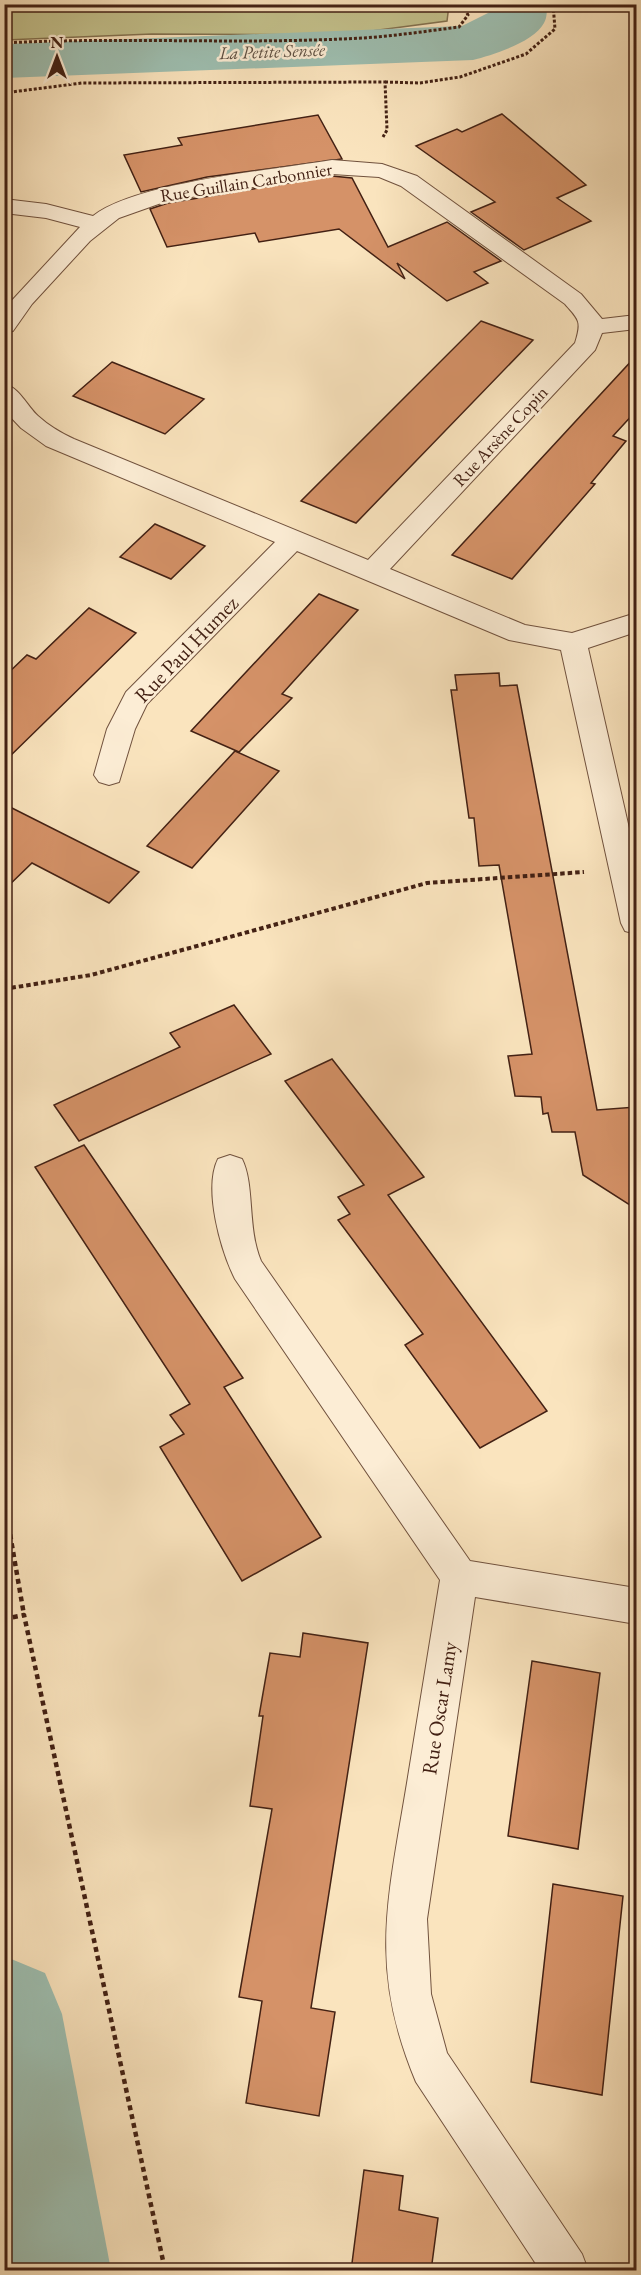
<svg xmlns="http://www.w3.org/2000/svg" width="641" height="2275" font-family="'EB Garamond',serif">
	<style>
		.green { fill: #c4c28d; stroke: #847250; stroke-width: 1.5 }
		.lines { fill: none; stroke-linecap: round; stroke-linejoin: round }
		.river { fill: #9ebfb1; fill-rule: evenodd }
		.building { fill: #d59268; stroke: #432114; stroke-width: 1.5 }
		.minor-casing { stroke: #71523e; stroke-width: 2 }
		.path-far2 { stroke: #432114; stroke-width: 3; stroke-dasharray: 3 2; stroke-linecap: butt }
		.path-far1 { stroke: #432114; stroke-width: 4; stroke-dasharray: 4.5 3; stroke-linecap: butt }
		.path { stroke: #432114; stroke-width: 4.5; stroke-dasharray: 5 4; stroke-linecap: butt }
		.minor { fill: #fcedd5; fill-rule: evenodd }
		.labels { text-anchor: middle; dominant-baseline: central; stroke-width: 5; stroke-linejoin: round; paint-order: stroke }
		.far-water-label { font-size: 18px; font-style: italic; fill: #5e5043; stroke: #fcedd5 }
		.far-street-label { font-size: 18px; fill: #432114; stroke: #fcedd5 }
		.street-label { font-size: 21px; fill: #432114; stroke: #fcedd5 }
	</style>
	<rect width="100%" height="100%" fill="#fae4be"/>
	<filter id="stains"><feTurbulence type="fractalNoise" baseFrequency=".00333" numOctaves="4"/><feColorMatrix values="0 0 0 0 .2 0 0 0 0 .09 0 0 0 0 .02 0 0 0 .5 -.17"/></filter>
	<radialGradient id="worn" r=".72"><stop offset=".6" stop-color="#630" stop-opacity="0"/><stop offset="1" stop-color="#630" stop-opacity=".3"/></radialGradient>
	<path class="green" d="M 4,5 L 5,4 L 449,5 L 447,21 L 341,35 L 152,34 L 5,40 Z"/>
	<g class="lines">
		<g class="river">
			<path d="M 491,4 L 547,4 C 547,11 547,18 544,23 C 534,42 493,55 473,60 L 4,78 L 4,44 L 462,26 L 490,12 Z"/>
			<path d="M 4,1956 L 45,1973 L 62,2014 L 111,2270 L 4,2270 Z"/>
		</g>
	</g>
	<g class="building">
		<path d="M 502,114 L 586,185 L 557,198 L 591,221 L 524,250 L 471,212 L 495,202 L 416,146 L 457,129 L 462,132 Z"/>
		<path d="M 318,115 L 342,159 L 207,177 L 141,192 L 124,155 L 182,145 L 178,138 Z"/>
		<path d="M 332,176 L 352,178 L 388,247 L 447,222 L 501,261 L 474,272 L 488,283 L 447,301 L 397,263 L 405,279 L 339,229 L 259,242 L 255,233 L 167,247 L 150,209 L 168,203 Z"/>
		<path d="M 481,321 L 533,340 L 356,523 L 301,501 Z"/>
		<path d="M 636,356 L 636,411 L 613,436 L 626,441 L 591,483 L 595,484 L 512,579 L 452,555 Z"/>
		<path d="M 112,362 L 204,399 L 165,434 L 73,396 Z"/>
		<path d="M 155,524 L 205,546 L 171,579 L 120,557 Z"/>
		<path d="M 319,594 L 358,610 L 282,694 L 292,698 L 239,752 L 191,731 Z"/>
		<path d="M 89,608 L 136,633 L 4,762 L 4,677 L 27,655 L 36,659 Z"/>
		<path d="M 499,673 L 500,686 L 517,685 L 597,1110 L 636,1107 L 636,1209 L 583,1175 L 575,1132 L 552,1132 L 548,1113 L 543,1114 L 541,1097 L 515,1096 L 508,1056 L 532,1054 L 499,865 L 479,866 L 474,818 L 469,818 L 451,690 L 457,690 L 455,675 Z"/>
		<path d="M 235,751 L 279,771 L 192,868 L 147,846 Z"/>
		<path d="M 4,804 L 139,872 L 109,903 L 32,863 L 4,890 Z"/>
		<path d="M 234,1005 L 271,1054 L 79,1141 L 54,1105 L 180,1047 L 170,1033 Z"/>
		<path d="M 332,1059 L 424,1177 L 388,1195 L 547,1411 L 480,1448 L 405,1345 L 423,1334 L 338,1220 L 350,1214 L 338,1197 L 364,1185 L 285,1081 Z"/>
		<path d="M 84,1145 L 243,1378 L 224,1387 L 321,1537 L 242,1581 L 160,1447 L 184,1434 L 170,1415 L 190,1404 L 35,1167 Z"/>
		<path d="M 303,1633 L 368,1643 L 311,2008 L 335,2012 L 319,2116 L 246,2103 L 262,2001 L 239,1997 L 272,1809 L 250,1806 L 263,1716 L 259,1716 L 270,1653 L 300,1657 Z"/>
		<path d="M 532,1661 L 600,1673 L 578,1849 L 508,1836 Z"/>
		<path d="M 553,1884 L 623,1896 L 602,2095 L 531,2082 Z"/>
		<path d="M 364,2170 L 403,2176 L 399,2210 L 438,2218 L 431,2271 L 351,2271 Z"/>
	</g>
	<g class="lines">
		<defs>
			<g id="minor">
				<path d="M 332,160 L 382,164 L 417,176 L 581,294 L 602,319 L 636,315 L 636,329 L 602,333 L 595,350 L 390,569 L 525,625 L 572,633 L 636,613 L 636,632 L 588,648 L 636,859 L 636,934 L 625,931 L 621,923 L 561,650 L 509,640 L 297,551 L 147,704 L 135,729 L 119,782 L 109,785 L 99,782 L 94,775 L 107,729 L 126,692 L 275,542 L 46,446 L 21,428 L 4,410 L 4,384 C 19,387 27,406 38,416 C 49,426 61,433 74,439 L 368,560 L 575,343 C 582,321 579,320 565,304 L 401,186 L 379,177 L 332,174 L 167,201 L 119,218 L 90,241 L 32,304 L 13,331 L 4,333 L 4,309 L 80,227 L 46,218 L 4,213 L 4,199 L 46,204 L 93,216 C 136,182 274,170 332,160 Z"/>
				<path d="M 230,1155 L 242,1159 C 255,1185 247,1228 261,1261 L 470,1561 L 636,1588 L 636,1624 L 475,1597 L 427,1919 L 431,1994 L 447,2053 L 582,2254 L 588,2270 L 540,2270 L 416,2082 C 368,1968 388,1899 407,1783 C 418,1715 429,1648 440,1580 L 235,1279 C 221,1251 203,1189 218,1159 Z"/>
			</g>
		</defs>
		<use href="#minor" class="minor-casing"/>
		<g class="path-far2">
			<path d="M 4,43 C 116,37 229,44 341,39 C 381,38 420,32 459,27 L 468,15 L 462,4"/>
			<path d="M 385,82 L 420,83 L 460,77 L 526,54 L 555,29 L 553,4"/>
			<path d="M 4,93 L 82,83 L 385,82 L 387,130 L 383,137"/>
		</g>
		<path class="path-far1" d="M 4,989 L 91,975 L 427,883 L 584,872"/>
		<g class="path">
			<path d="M 4,1499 L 24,1615"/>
			<path d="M 4,1619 L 24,1615 L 165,2270"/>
		</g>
		<use href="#minor" class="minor"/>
	</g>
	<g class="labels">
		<g class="far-water-label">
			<text transform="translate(272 51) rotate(-2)">La Petite Sensée</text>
		</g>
		<g class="far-street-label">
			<text transform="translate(246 182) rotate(-9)">Rue Guillain Carbonnier</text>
			<text transform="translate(500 436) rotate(-47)">Rue Arsène Copin</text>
		</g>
		<g class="street-label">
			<text transform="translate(186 649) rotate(-46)">Rue Paul Humez</text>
			<text transform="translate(439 1708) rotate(-81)">Rue Oscar Lamy</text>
		</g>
	</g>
	<rect width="641" height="2275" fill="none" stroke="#fae4be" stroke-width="24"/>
	<rect x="6" y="6" width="629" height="2263" fill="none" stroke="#432114" stroke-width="3"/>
	<rect x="12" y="12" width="617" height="2251" fill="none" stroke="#432114" stroke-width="1.5"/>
	<g transform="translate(57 57)" stroke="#fcedd5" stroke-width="4.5" paint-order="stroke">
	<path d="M0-4.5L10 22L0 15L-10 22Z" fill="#432114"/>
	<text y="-9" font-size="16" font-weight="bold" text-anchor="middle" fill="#432114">N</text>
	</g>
	<rect width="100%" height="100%" filter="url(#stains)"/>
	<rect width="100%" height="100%" fill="url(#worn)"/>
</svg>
